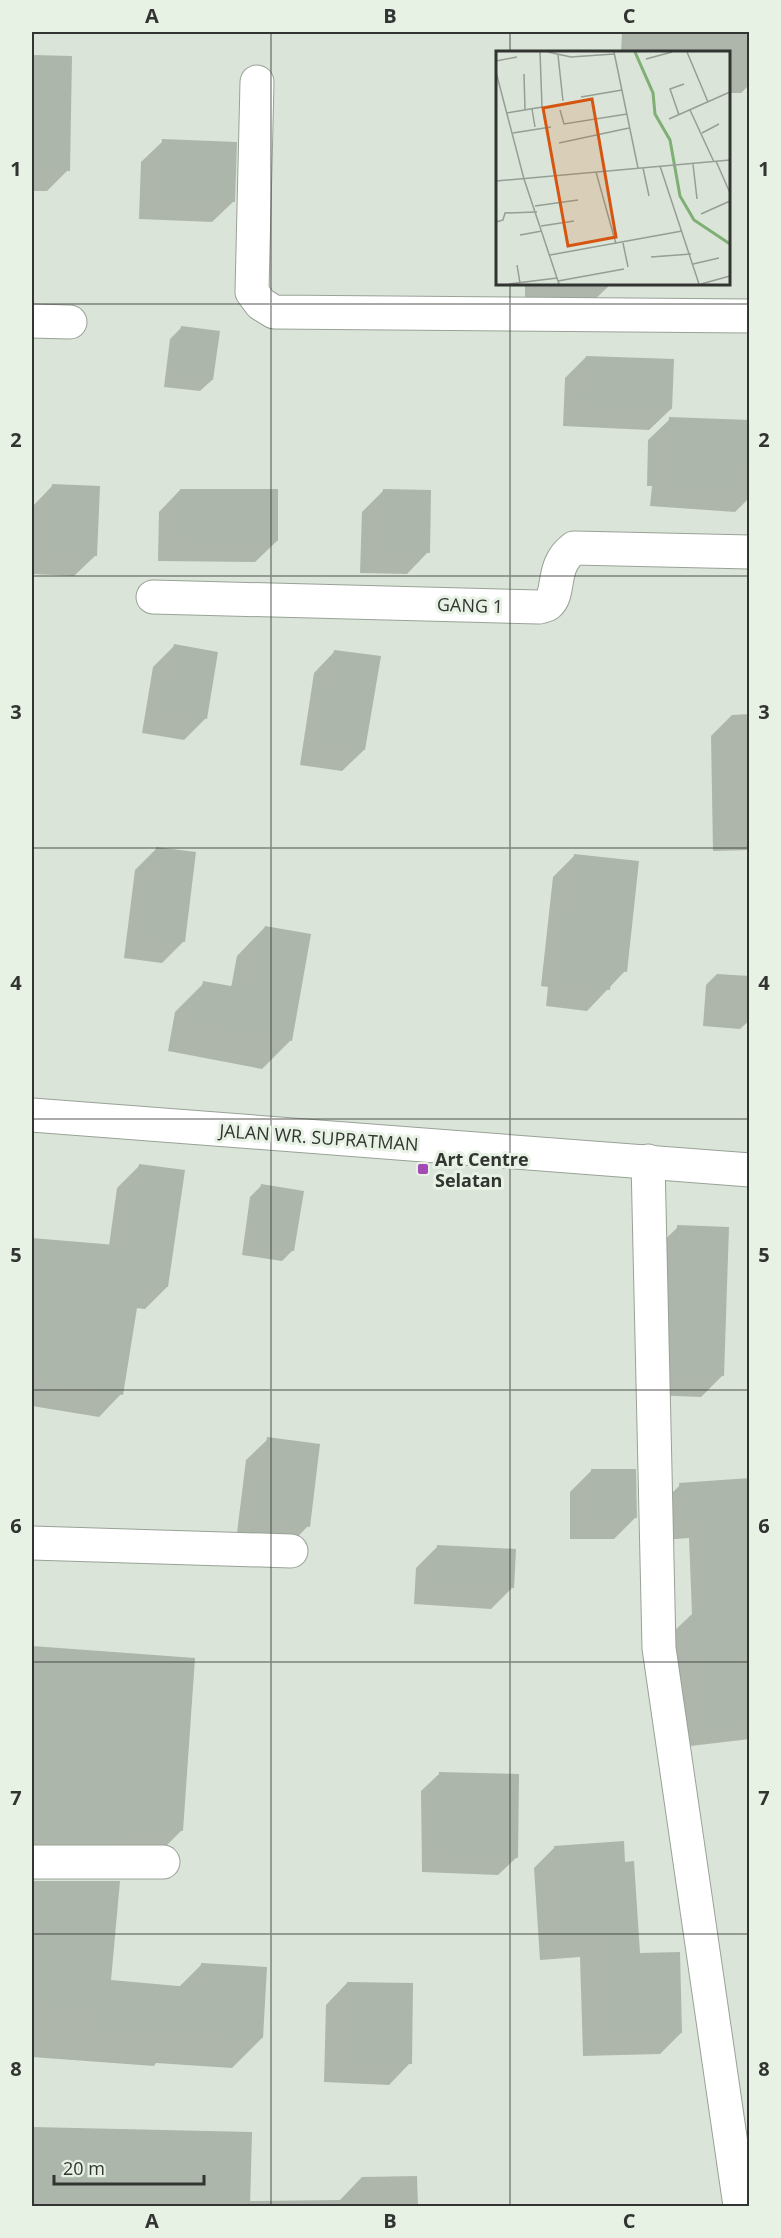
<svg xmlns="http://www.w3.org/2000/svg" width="781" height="2238" font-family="'Open Sans',sans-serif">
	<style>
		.shadow { fill: #0003 }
		.building { fill: #acb6aa }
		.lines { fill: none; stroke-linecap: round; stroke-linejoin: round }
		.minor-casing { stroke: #99a297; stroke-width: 35 }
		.major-casing { stroke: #99a297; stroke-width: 35 }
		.minor { stroke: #fff; stroke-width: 33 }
		.major { stroke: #fff; stroke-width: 33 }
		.grid { fill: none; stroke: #313430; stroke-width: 1.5; stroke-opacity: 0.55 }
		.poi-dot { fill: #a44ab6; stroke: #e7f2e5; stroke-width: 2 }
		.labels { text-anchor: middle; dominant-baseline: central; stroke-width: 6; stroke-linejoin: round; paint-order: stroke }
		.street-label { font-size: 18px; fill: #313430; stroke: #e7f2e5 }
		.poi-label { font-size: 18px; font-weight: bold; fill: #313430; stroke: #e7f2e5; text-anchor: start }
		.inset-river { fill: none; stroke: #7faf75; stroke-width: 3 }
		.inset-road { fill: none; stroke: #969e95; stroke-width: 1.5 }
		.view { fill: #d65510; fill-opacity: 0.15; stroke: #d65510; stroke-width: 3 }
		.inset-edge { fill: none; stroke: #313430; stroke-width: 3 }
		.neatline { fill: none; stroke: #313430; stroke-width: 2 }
		.grid-label { font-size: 20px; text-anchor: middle; font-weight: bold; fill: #313430 }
	</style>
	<rect width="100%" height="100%" fill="#dae4d8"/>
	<g class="shadow">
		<path d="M 622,32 L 750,32 L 750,84 L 741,93 L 728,93 L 728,52 L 621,52 Z"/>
		<path d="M 32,57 L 70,57 L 68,170 L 47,191 L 32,191 Z"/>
		<path d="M 163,141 L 234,201 L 212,222 L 139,219 L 141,162 Z"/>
		<path d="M 525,284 L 611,284 L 591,303 L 525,302 Z"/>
		<path d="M 181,328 L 212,380 L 200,391 L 164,387 L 170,339 Z"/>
		<path d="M 586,357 L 671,409 L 649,430 L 563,426 L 565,378 Z"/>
		<path d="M 670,419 L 750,422 L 750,497 L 735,512 L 650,506 L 652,486 L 647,486 L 648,440 Z"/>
		<path d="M 53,485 L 96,555 L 74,576 L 32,574 L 32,507 Z"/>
		<path d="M 180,490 L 277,541 L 255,562 L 158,561 L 159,512 Z"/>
		<path d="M 383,491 L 428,552 L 407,574 L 360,573 L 362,512 Z"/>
		<path d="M 175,645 L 205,719 L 184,740 L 142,733 L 153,667 Z"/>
		<path d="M 335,651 L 364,750 L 342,771 L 300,765 L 314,673 Z"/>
		<path d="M 750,714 L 750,850 L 713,851 L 711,736 L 732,715 Z"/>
		<path d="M 156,849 L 184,941 L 162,963 L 124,958 L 135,870 Z"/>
		<path d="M 575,855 L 625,971 L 587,1011 L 546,1006 L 548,987 L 541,986 L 553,877 Z"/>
		<path d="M 265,927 L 291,1040 L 262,1069 L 168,1051 L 175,1012 L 204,983 L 231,988 L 237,956 Z"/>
		<path d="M 717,974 L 750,976 L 750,1020 L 740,1029 L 703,1026 L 706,985 Z"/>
		<path d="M 140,1165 L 167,1287 L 145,1309 L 135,1308 L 121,1394 L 99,1417 L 32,1406 L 32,1239 L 109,1246 L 117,1188 Z"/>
		<path d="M 261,1186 L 293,1250 L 282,1261 L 242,1255 L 250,1197 Z"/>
		<path d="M 678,1227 L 723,1375 L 701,1397 L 652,1395 L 656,1248 Z"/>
		<path d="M 268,1439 L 308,1526 L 287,1548 L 236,1541 L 246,1460 Z"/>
		<path d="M 591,1471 L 636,1517 L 614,1539 L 570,1539 L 570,1492 Z"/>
		<path d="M 750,1480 L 750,1739 L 682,1747 L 673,1632 L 692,1614 L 689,1538 L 663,1540 L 660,1505 L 680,1485 Z"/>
		<path d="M 438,1546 L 512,1588 L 491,1609 L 414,1604 L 416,1568 Z"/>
		<path d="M 32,1648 L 193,1659 L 181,1831 L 151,1861 L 32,1873 Z"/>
		<path d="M 440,1773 L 517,1857 L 498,1875 L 422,1872 L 421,1791 Z"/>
		<path d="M 555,1847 L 624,1864 L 639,1954 L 681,2033 L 660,2054 L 583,2056 L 580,1957 L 540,1960 L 534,1868 Z"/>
		<path d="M 32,1882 L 119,1882 L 109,1982 L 179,1987 L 202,1964 L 262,2038 L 232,2068 L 156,2063 L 154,2066 L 32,2057 Z"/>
		<path d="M 347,1983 L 410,2063 L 389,2085 L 324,2082 L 326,2005 Z"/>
		<path d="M 32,2129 L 250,2134 L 249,2201 L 340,2200 L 362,2177 L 417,2176 L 418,2206 L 32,2206 Z"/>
	</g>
	<g class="building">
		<path d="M 32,55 L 72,56 L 70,171 L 32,170 Z"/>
		<path d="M 162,139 L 237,142 L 235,202 L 159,198 Z"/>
		<path d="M 181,326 L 220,331 L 213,380 L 175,376 Z"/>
		<path d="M 586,356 L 674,359 L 672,409 L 584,406 Z"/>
		<path d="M 669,417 L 750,420 L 750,469 L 738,468 L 737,490 L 671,485 L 672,466 L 667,466 Z"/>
		<path d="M 52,484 L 100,486 L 97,556 L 48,553 Z"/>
		<path d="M 180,489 L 278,489 L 278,541 L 179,541 Z"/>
		<path d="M 383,489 L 431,490 L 430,553 L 381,552 Z"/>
		<path d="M 174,644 L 218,652 L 207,719 L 163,712 Z"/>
		<path d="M 334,650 L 381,656 L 365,750 L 320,744 Z"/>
		<path d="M 156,847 L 196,852 L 185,942 L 145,937 Z"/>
		<path d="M 574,854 L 639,861 L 627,972 L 612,970 L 610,990 L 567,985 L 568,966 L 562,965 Z"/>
		<path d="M 265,926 L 311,934 L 292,1041 L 196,1023 L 203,981 L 253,990 Z"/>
		<path d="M 139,1164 L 185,1170 L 168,1287 L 141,1283 L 123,1395 L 32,1381 L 32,1238 L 127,1246 Z"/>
		<path d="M 261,1184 L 304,1191 L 294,1251 L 252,1244 Z"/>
		<path d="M 677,1225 L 729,1227 L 724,1376 L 673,1375 Z"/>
		<path d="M 267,1437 L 320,1444 L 310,1527 L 257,1520 Z"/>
		<path d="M 591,1469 L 636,1469 L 637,1518 L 591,1518 Z"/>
		<path d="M 750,1478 L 750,1722 L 702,1727 L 693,1611 L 712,1609 L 709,1519 L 683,1521 L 679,1483 Z"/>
		<path d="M 437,1545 L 516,1549 L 514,1588 L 435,1583 Z"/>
		<path d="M 32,1646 L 195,1658 L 183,1831 L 125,1827 L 124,1843 L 32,1843 Z"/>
		<path d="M 439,1772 L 519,1774 L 518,1858 L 440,1855 Z"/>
		<path d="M 624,1841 L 625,1862 L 634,1861 L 640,1953 L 680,1952 L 682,2033 L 604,2036 L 601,1936 L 561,1939 L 554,1846 Z"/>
		<path d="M 32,1881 L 120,1881 L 111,1980 L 200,1988 L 201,1963 L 267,1967 L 263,2038 L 185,2033 L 185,2036 L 96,2030 L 98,2005 L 32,2003 Z"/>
		<path d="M 347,1982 L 413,1983 L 412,2064 L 345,2061 Z"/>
		<path d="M 32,2127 L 252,2132 L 250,2206 L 32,2206 Z"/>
	</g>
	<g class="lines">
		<defs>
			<g id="minor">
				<path d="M 257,82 L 252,292 L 261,304 L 274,312 L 750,316"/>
				<path d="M 32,321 L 70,322"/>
				<path d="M 153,597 L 539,607 C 542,606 546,606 548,604 C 561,593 550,566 574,548 L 750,552"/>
				<path d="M 648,1161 L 659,1648 L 740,2206"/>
				<path d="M 32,1543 L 291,1551"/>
				<path d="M 32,1862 L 163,1862"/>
			</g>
			<path id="major" d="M 32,1115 L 750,1170"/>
		</defs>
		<use href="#minor" class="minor-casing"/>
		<use href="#major" class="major-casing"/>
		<use href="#minor" class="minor"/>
		<use href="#major" class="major"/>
	</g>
	<path class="grid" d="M 271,32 L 271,2206M 510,32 L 510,52M 510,284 L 510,2206M 32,304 L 750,304M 32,576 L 750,576M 32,848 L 750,848M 32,1119 L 750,1119M 32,1390 L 750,1390M 32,1662 L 750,1662M 32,1934 L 750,1934"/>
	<rect class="poi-dot" x="417" y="1163" width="12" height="12" rx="3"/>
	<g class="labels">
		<g class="street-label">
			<text transform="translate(470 605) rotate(2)">GANG 1</text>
			<text transform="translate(319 1137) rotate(4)">JALAN WR. SUPRATMAN</text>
		</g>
		<g class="poi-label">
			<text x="435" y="1159">Art Centre<tspan x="435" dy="21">Selatan</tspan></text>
		</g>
	</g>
	<g transform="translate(496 51)">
		<rect width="234" height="234" fill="#dae4d8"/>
		<path class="inset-river" d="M 139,1 L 157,42 L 159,63 L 174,89 L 184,145 L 198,169 L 234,193"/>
		<path class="inset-road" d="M 52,1 L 75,6 L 118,3M 118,1 L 142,117M 191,1 L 212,51M 62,4 L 67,50M 150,8 L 176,1M 0,10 L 21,6M 0,21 L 28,128 L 63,233M 28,23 L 29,59M 85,46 L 126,39M 36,58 L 39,76M 64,59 L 68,73 L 131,63M 194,59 L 218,111M 11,62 L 46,56 L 44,1M 183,64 L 174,38 L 188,33M 173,68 L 234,41M 17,82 L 55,76M 206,82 L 223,73M 63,92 L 133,77M 220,110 L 234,142M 197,113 L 201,148M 164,115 L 203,233M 147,117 L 153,145M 100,121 L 120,193M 0,130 L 234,109M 39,155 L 82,149M 205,163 L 234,150M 0,171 L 7,169 L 9,162 L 41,161M 45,175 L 78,170M 24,184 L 46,180M 127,192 L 132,216M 54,204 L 186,180M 155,206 L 195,203M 197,213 L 223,207M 21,214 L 24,232M 62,230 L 128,218M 13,233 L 61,227M 205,233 L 234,225"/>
		<path class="view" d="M 96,48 L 120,186 L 72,195 L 47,57 Z"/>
		<rect width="234" height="234" class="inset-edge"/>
	</g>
	<rect width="781" height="2238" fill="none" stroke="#e7f2e5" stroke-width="66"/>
	<path d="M54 2175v9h150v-9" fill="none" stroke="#313430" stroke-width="3"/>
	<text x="63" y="2175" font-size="18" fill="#313430" stroke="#e7f2e5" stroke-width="4.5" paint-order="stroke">20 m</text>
	<rect x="33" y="33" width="715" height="2172" class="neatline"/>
	<g class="grid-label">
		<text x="152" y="23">A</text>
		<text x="390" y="23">B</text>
		<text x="629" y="23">C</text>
		<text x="16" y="176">1</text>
		<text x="764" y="176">1</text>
		<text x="16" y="447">2</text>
		<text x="764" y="447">2</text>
		<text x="16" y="719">3</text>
		<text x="764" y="719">3</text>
		<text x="16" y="990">4</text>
		<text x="764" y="990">4</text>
		<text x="16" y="1262">5</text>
		<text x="764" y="1262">5</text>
		<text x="16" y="1533">6</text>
		<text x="764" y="1533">6</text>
		<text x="16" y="1805">7</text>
		<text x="764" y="1805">7</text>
		<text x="16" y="2076">8</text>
		<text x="764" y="2076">8</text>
		<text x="152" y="2228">A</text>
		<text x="390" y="2228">B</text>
		<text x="629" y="2228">C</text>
	</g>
</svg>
